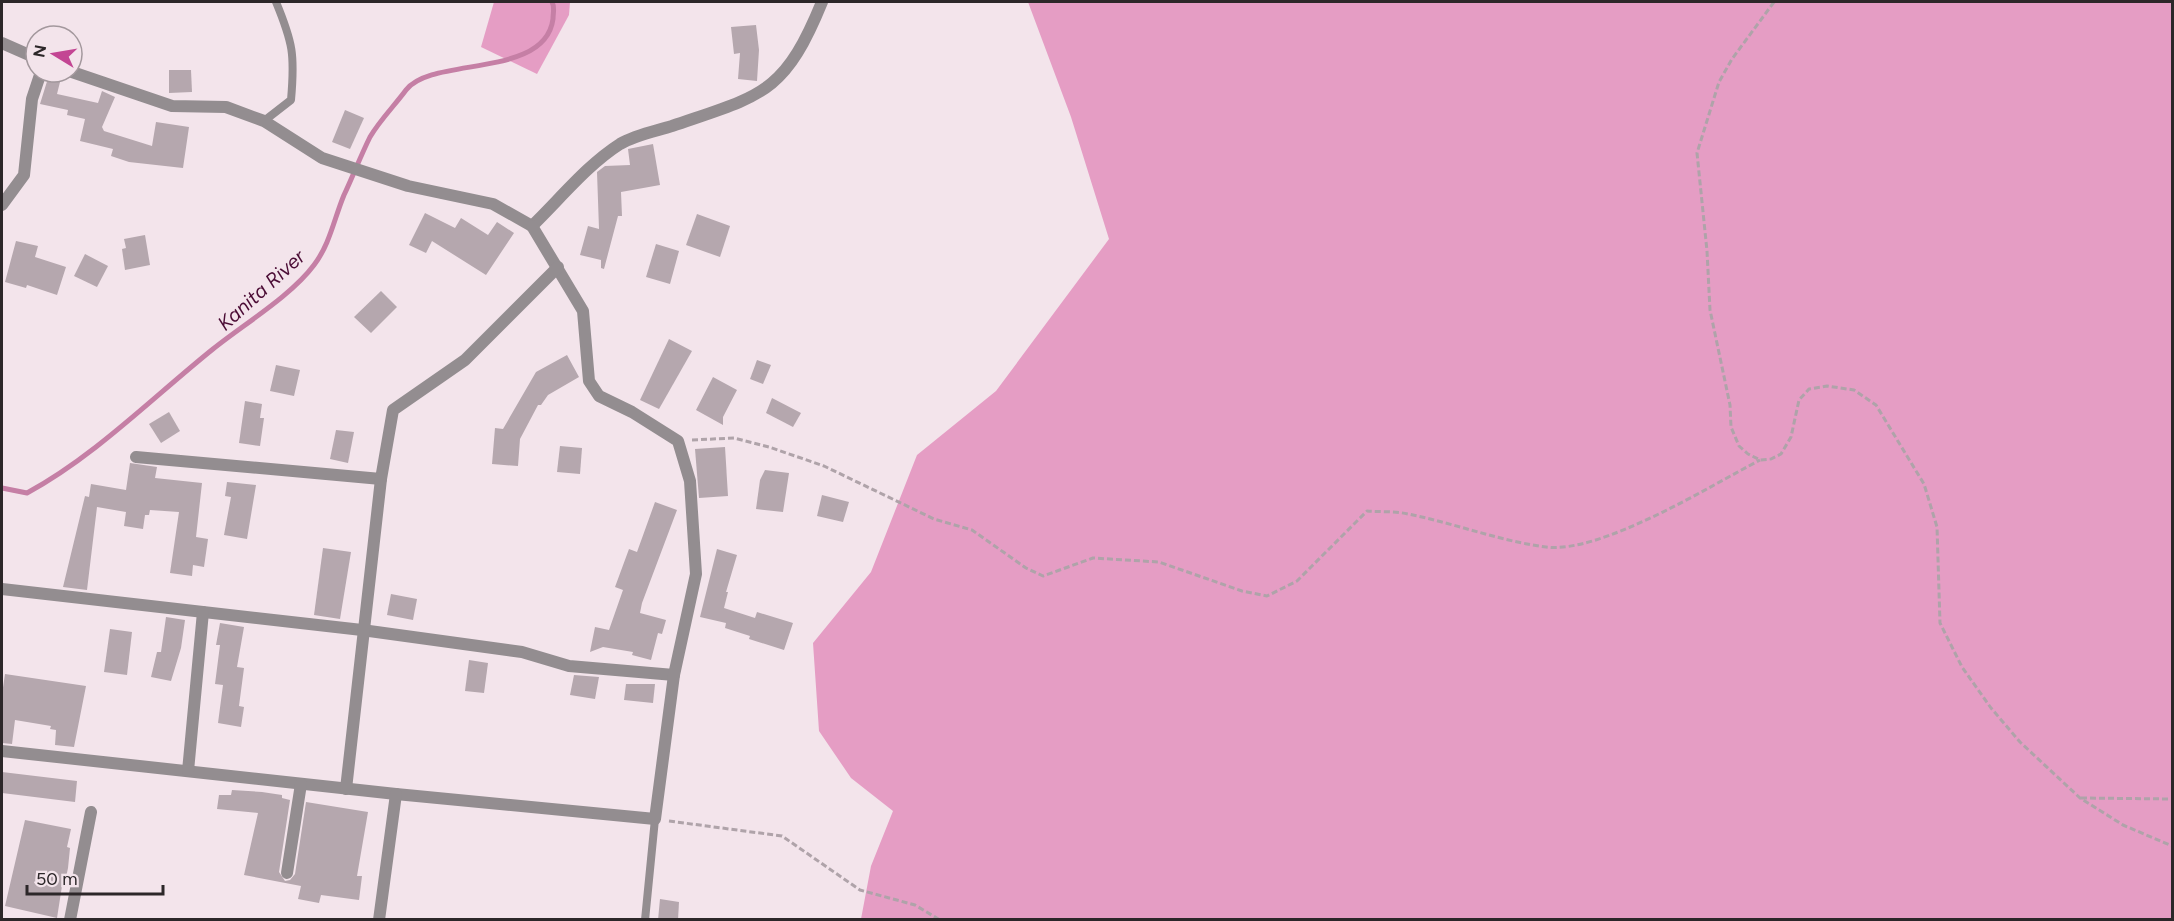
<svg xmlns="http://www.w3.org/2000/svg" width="2174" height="921" font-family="Figtree,sans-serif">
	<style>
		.forest { fill: #e59dc4 }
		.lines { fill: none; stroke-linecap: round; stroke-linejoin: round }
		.stream { stroke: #c57fa5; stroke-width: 5 }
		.building { fill: #b5a7ae }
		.path { stroke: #afa3a9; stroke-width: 3; stroke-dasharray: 6 3; stroke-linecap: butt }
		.lane { stroke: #938d90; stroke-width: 8 }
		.street { stroke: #938d90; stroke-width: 12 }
		.labels { text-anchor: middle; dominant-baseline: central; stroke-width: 4.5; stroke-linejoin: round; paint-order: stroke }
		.water-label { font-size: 20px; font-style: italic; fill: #4b0c35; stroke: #f3e4eb }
	</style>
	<rect width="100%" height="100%" fill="#f3e4eb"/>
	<g class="forest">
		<path d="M 494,2 L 570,2 L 569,15 L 537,74 L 481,47 Z"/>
		<path d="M 1028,2 L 2172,2 L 2172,919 L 861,919 L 871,866 L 893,811 L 851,778 L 819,731 L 813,643 L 871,572 L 917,455 L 996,391 L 1109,239 L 1071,117 Z"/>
	</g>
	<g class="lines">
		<path class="stream" d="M 2,488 L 27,493 C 95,456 152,398 213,349 C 244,324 291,296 314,265 C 330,244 334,219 344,195 C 353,176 361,155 370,137 C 380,120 395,105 406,90 C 432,56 545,79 553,19 C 553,13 555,7 552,2"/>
	</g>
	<g class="building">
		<path d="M 756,25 L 759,50 L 757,81 L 738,79 L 740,53 L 734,54 L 731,27 Z"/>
		<path d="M 169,70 L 191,70 L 192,92 L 169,93 Z"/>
		<path d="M 49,75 L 61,78 L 57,94 L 98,103 L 102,91 L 115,97 L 102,127 L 104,131 L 152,146 L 156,122 L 189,127 L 183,168 L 129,162 L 111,156 L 113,149 L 80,141 L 85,119 L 67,115 L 68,110 L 40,104 Z"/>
		<path d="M 345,110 L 364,118 L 350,149 L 332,142 Z"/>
		<path d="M 653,144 L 660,185 L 621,192 L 622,216 L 618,216 L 604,269 L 601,268 L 601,260 L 580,255 L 588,226 L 599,229 L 597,172 L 605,166 L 630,165 L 628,149 Z"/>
		<path d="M 425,213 L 455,228 L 461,218 L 488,235 L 497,222 L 514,233 L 486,275 L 432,241 L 426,253 L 409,245 Z"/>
		<path d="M 697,214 L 730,226 L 720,257 L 686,245 Z"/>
		<path d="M 145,235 L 150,265 L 125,270 L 122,249 L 126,248 L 124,239 Z"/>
		<path d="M 16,241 L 38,246 L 35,257 L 66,267 L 57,295 L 27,285 L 26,288 L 5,282 Z"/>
		<path d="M 656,244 L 679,251 L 670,284 L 646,277 Z"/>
		<path d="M 85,254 L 108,266 L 97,287 L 74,276 Z"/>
		<path d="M 381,291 L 397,307 L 371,333 L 354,317 Z"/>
		<path d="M 669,339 L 692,351 L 659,409 L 640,400 Z"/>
		<path d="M 567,355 L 579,377 L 548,395 L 541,405 L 538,405 L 520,439 L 518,466 L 492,464 L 495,428 L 503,429 L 536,372 Z"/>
		<path d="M 757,360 L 771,365 L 763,384 L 750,379 Z"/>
		<path d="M 276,365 L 300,370 L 294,396 L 270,391 Z"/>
		<path d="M 713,377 L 737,390 L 723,417 L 723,425 L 696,410 Z"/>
		<path d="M 772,398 L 801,413 L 793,427 L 766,413 Z"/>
		<path d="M 245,401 L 262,404 L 260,418 L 264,418 L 260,446 L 239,443 Z"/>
		<path d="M 169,412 L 180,431 L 161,443 L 149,424 Z"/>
		<path d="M 336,430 L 354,432 L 348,463 L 330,459 Z"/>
		<path d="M 560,446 L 582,448 L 580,474 L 557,472 Z"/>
		<path d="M 725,447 L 728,496 L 699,498 L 695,449 Z"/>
		<path d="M 130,463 L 157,467 L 155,478 L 202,483 L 196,537 L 208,539 L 204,567 L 193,565 L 192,576 L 170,573 L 179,512 L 150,510 L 149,515 L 145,515 L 143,529 L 124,526 L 126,512 L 97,507 L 87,590 L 63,587 L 85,496 L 89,497 L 91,484 L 126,490 Z"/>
		<path d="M 765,470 L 789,473 L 783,512 L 756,509 L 760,480 Z"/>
		<path d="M 227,482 L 256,485 L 247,539 L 224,535 L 231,497 L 225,496 Z"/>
		<path d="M 822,495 L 849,502 L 843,522 L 817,516 Z"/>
		<path d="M 655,502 L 677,510 L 642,603 L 640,613 L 666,620 L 662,634 L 658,633 L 651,660 L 632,655 L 633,652 L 603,647 L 590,652 L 595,627 L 609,630 L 623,590 L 615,587 L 629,549 L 637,552 Z"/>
		<path d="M 323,548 L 351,552 L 340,619 L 314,615 Z"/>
		<path d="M 717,549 L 737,555 L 726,592 L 728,592 L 724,608 L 755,618 L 757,612 L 793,623 L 784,650 L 749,639 L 750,636 L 725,628 L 726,623 L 700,617 Z"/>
		<path d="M 391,594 L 417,599 L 413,620 L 387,615 Z"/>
		<path d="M 166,617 L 185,620 L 181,648 L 171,681 L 151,677 L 157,652 L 161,652 Z"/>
		<path d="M 220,623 L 244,627 L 237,667 L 244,668 L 239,706 L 244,707 L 241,727 L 218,723 L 223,685 L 215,684 L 220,645 L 216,645 Z"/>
		<path d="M 110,629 L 132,632 L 127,675 L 104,672 Z"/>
		<path d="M 469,660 L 488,663 L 484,693 L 465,691 Z"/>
		<path d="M 5,674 L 86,686 L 74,747 L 55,745 L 56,730 L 50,729 L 51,726 L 15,720 L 12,744 L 2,743 L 2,694 Z"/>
		<path d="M 574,675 L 599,677 L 595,699 L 570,695 Z"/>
		<path d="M 626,684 L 655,684 L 653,703 L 624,700 Z"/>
		<path d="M 2,772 L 77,781 L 75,802 L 2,793 Z"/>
		<path d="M 232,790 L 262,792 L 282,795 L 282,798 L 290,800 L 279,872 L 285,881 L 290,880 L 295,874 L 306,802 L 368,812 L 357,876 L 362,876 L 359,900 L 321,895 L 319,903 L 298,899 L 301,886 L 244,875 L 258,813 L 217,809 L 219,795 L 231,795 Z"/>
		<path d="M 25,820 L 71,829 L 67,847 L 70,848 L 68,868 L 64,887 L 62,886 L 57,918 L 5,906 Z"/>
		<path d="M 660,899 L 679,902 L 678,920 L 658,920 Z"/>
	</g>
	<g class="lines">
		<g class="path">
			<path d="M 1774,2 L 1732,59 L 1719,82 L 1697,153 L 1707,251 L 1710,310 L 1730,405 L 1731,427 L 1739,446 L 1748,454 L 1760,460 L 1771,459 L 1781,454 L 1791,437 L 1799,400 L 1809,389 L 1827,386 L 1854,390 L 1876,405 L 1924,484 L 1937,527 L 1940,623 L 1962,667 L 1991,708 L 2020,742 L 2080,798 L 2123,825 L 2172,846"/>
			<path d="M 692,440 L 734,438 L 769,447 L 824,466 L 934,519 L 972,530 L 1026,568 L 1043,576 L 1093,558 L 1159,562 L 1242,591 L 1267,596 L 1297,581 L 1367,511 C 1380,512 1395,511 1408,514 C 1454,523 1499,541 1546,547 C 1601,554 1710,486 1760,460"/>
			<path d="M 2081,798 L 2172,799"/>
			<path d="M 669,821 L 782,836 L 860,890 L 915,905 L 940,920"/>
		</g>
		<g class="lane">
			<path d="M 264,121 L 291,100 C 295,55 293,43 276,2"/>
			<path d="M 645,920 L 655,819"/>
		</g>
		<g class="street">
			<path d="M 2,43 L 36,58"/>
			<path d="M 72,72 L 172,106 L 226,107 L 264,121 L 322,158 L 408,186 L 493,204 L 532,226 C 560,199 587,165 620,144 C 635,135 656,131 672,126 C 762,95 784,95 822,2"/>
			<path d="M 2,205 L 24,175 L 32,99 L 41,72"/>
			<path d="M 136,457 L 381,479"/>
			<path d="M 2,589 L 362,630 L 522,652 L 569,666 L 674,675"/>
			<path d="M 2,751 L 396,794 L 655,819 L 674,675 L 696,574 L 690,481 L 678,441 L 632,412 L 599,396 L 589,381 L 583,311 L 532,226"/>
			<path d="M 188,771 L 203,612"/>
			<path d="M 346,789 L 381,479 L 393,410 L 465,360 L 558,267"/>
			<path d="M 287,873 L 301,784"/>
			<path d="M 70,920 L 91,812"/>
			<path d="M 379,920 L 396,794"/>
		</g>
	</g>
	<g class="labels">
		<g class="water-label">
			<text transform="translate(261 290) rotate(-42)">Kanita River</text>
		</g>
	</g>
	<rect width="2174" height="921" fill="none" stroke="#2c2729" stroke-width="6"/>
	<g transform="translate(54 54) rotate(281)"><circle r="28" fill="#f3e4eb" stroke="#a3989d" stroke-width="1.5"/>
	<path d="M0-4.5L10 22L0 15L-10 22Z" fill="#c34593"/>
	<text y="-9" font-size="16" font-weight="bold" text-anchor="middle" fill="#2c2729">N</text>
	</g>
	<path d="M27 885v9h136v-9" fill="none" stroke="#2c2729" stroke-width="3"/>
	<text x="36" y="885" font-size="18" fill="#2c2729" stroke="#f3e4eb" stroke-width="4.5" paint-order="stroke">50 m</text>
</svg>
